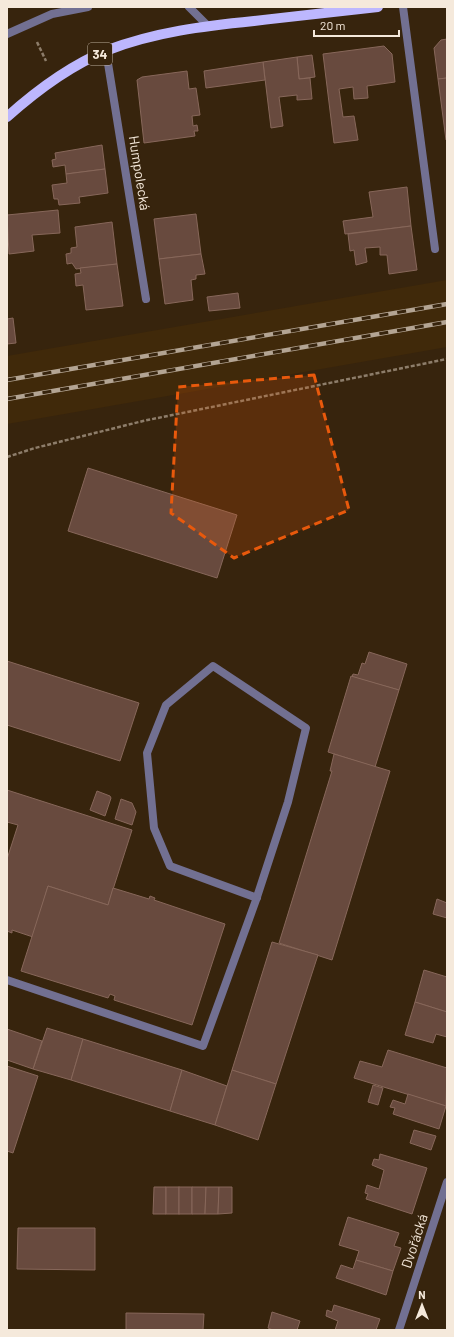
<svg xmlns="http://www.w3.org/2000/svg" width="454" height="1337" font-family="Barlow,sans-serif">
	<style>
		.built { fill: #40290a }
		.building { fill: #684a3e; stroke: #87675a }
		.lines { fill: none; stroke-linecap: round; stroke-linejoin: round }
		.path { stroke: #8d7d6a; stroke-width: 2.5; stroke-dasharray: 4 2; stroke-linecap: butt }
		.service { stroke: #727092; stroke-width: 8 }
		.minor { stroke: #727092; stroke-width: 8 }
		.primary { stroke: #bdb7fe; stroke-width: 10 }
		.rail-casing { stroke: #b3a493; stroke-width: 4.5 }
		.rail { stroke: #37240d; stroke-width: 3; stroke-dasharray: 9; stroke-linecap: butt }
		.marked { fill: #e8590c; fill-opacity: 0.2; stroke: #e8590c; stroke-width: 3; stroke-dasharray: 8 5; stroke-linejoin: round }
		.labels { text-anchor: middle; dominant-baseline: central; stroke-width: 3; stroke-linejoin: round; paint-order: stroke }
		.shield { fill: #37240d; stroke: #bcae9d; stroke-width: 1 }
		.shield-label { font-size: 13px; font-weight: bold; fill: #f5e9db }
		.street-label { font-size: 14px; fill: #f5e9db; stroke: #37240d }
	</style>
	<rect width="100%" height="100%" fill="#37240d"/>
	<path class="built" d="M 447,280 L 447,347 L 7,424 L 7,356 Z"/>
	<g class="building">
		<path d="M 447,39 L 447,78 L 438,79 L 434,48 L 441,40 Z"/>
		<path d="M 384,46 L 392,54 L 395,82 L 367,86 L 368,98 L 354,99 L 353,87 L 339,89 L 343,117 L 354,116 L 358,140 L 334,143 L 323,54 Z"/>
		<path d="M 312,55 L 315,77 L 299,79 L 297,57 Z"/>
		<path d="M 297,57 L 299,79 L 310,78 L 312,99 L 297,100 L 297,95 L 279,97 L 283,126 L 271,128 L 263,62 Z"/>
		<path d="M 263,62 L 265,80 L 206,88 L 204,71 Z"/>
		<path d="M 187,71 L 189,89 L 196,88 L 200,115 L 192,116 L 193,126 L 197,125 L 198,131 L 194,131 L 195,136 L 144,143 L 137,80 L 142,77 Z"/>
		<path d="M 447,78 L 447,140 L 446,140 L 438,79 Z"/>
		<path d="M 102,145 L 105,169 L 66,174 L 65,165 L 53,167 L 52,160 L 56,159 L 55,153 Z"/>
		<path d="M 105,169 L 108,193 L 79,197 L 80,203 L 59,205 L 58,199 L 54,199 L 52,185 L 67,183 L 66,174 Z"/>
		<path d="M 407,187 L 411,226 L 345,234 L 343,221 L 373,217 L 369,192 Z"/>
		<path d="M 58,210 L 60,233 L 32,235 L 34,251 L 9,254 L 7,215 Z"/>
		<path d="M 196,214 L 201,254 L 159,259 L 154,219 Z"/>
		<path d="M 112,222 L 117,264 L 76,269 L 72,263 L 67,264 L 66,254 L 71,253 L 71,248 L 77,247 L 75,227 Z"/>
		<path d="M 411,226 L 417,270 L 389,274 L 387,255 L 380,255 L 380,247 L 365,248 L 367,262 L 356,265 L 354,250 L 350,251 L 348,234 Z"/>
		<path d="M 201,254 L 205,274 L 196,275 L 196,279 L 191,280 L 193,300 L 165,304 L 159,259 Z"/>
		<path d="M 117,264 L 123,306 L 86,310 L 83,285 L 76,286 L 75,274 L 81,273 L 80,268 Z"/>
		<path d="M 238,293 L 240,308 L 209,311 L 207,297 Z"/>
		<path d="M 13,318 L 16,343 L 7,344 L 7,319 Z"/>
		<path d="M 88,468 L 237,515 L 217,578 L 68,531 Z"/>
		<path d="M 369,652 L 407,664 L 399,690 L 352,677 L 353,674 L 358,675 L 362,663 L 365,664 Z"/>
		<path d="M 7,661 L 139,703 L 120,761 L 7,725 Z"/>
		<path d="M 351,676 L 399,690 L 375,767 L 328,752 Z"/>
		<path d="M 334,754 L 390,771 L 332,960 L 279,943 L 332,771 L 330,771 Z"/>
		<path d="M 7,790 L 132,830 L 108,905 L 48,886 L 33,937 L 12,930 L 12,933 L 7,931 L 7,859 L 18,825 L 7,822 Z"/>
		<path d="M 97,791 L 110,796 L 111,798 L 105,816 L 90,810 Z"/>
		<path d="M 121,799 L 132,803 L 136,812 L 132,825 L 115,819 Z"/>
		<path d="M 48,886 L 108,905 L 113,888 L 149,899 L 150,896 L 155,898 L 154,900 L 225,924 L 192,1025 L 114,1000 L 115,996 L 110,994 L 108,998 L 21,971 Z"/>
		<path d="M 437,899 L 447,903 L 447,918 L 433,914 Z"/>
		<path d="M 272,942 L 318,955 L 276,1084 L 232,1070 Z"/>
		<path d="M 424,970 L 447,977 L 447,1012 L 415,1002 Z"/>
		<path d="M 415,1002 L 447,1012 L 447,1037 L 436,1034 L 433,1043 L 405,1035 Z"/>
		<path d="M 47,1028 L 83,1039 L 71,1080 L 33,1069 Z"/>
		<path d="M 7,1029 L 42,1041 L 33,1069 L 7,1060 Z"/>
		<path d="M 83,1039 L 182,1070 L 170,1111 L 71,1080 Z"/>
		<path d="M 388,1050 L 447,1068 L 446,1106 L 354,1078 L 360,1061 L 382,1067 Z"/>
		<path d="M 7,1066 L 38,1076 L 13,1153 L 7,1151 Z"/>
		<path d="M 182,1070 L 227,1086 L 215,1125 L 170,1111 Z"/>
		<path d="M 232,1070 L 276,1084 L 258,1140 L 215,1125 Z"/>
		<path d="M 373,1085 L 383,1088 L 378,1105 L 368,1102 Z"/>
		<path d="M 408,1094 L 446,1106 L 439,1129 L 393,1114 L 395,1108 L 390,1107 L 393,1100 L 405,1104 Z"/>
		<path d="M 414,1130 L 436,1136 L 431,1150 L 410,1143 Z"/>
		<path d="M 380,1154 L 427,1168 L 412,1214 L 366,1199 L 368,1194 L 365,1193 L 367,1185 L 379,1189 L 384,1170 L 372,1165 L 374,1159 L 379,1160 Z"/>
		<path d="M 154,1187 L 166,1187 L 166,1214 L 153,1214 Z"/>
		<rect x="166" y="1187" width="13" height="27"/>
		<rect x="179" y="1187" width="13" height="27"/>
		<path d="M 192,1187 L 206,1187 L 205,1214 L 192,1214 Z"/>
		<path d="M 206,1187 L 219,1187 L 218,1214 L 205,1214 Z"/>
		<path d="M 219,1187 L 232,1187 L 232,1213 L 218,1214 Z"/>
		<path d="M 348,1217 L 399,1233 L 394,1246 L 401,1248 L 393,1271 L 356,1260 L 359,1251 L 339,1245 Z"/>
		<path d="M 18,1228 L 95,1228 L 95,1270 L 17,1269 Z"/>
		<path d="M 356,1260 L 393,1271 L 386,1295 L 336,1278 L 341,1265 L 353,1269 Z"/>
		<path d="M 334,1305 L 380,1319 L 376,1330 L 335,1330 L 338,1321 L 326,1316 L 327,1310 L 332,1312 Z"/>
		<path d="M 272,1312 L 300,1321 L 297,1330 L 273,1330 L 268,1328 Z"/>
		<path d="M 126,1313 L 204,1314 L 203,1330 L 126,1330 Z"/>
	</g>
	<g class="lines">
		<g class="path">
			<path d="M 37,42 L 46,61"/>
			<path d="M 7,457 L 35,448 L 143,421 L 447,359"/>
		</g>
		<path class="service" d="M 7,980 L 203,1046 L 256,900 L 288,802 L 306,728 L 213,666 L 166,705 L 147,753 L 154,828 L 170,866 L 257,898"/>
		<g class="minor">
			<path d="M 189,7 L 208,26"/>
			<path d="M 403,7 L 435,249"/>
			<path d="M 7,34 L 52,14 L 88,7"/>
			<path d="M 106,51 L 146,299"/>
			<path d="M 399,1330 L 447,1182"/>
		</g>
		<path class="primary" d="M 7,117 C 36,91 71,65 108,50 C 155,32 204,26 254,21 C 295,16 336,12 378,7"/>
		<defs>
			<g id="rail">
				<path d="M 7,380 L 447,304"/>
				<path d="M 7,399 L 447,322"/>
			</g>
		</defs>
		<use href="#rail" class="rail-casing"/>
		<use href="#rail" class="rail"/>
	</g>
	<path class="marked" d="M 314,375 L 349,510 L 234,558 L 171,513 L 178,387 Z"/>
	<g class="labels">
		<rect class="shield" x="88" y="43" width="24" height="22" rx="3"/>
		<g class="shield-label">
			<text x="100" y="54">34</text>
		</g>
		<g class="street-label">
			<text transform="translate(140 173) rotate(81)">Humpolecká</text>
			<text transform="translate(414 1241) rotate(-72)">Dvořácká</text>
		</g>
	</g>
	<rect width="454" height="1337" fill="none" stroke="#f5e9db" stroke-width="16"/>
	<g transform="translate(422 1305)" stroke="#37240d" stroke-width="3" paint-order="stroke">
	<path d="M0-3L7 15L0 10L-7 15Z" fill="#f5e9db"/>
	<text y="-6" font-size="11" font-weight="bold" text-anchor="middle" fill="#f5e9db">N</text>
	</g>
	<path d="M314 30v6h85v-6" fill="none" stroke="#f5e9db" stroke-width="2"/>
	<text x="320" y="30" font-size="12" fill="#f5e9db" stroke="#37240d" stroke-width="3" paint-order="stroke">20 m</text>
</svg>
